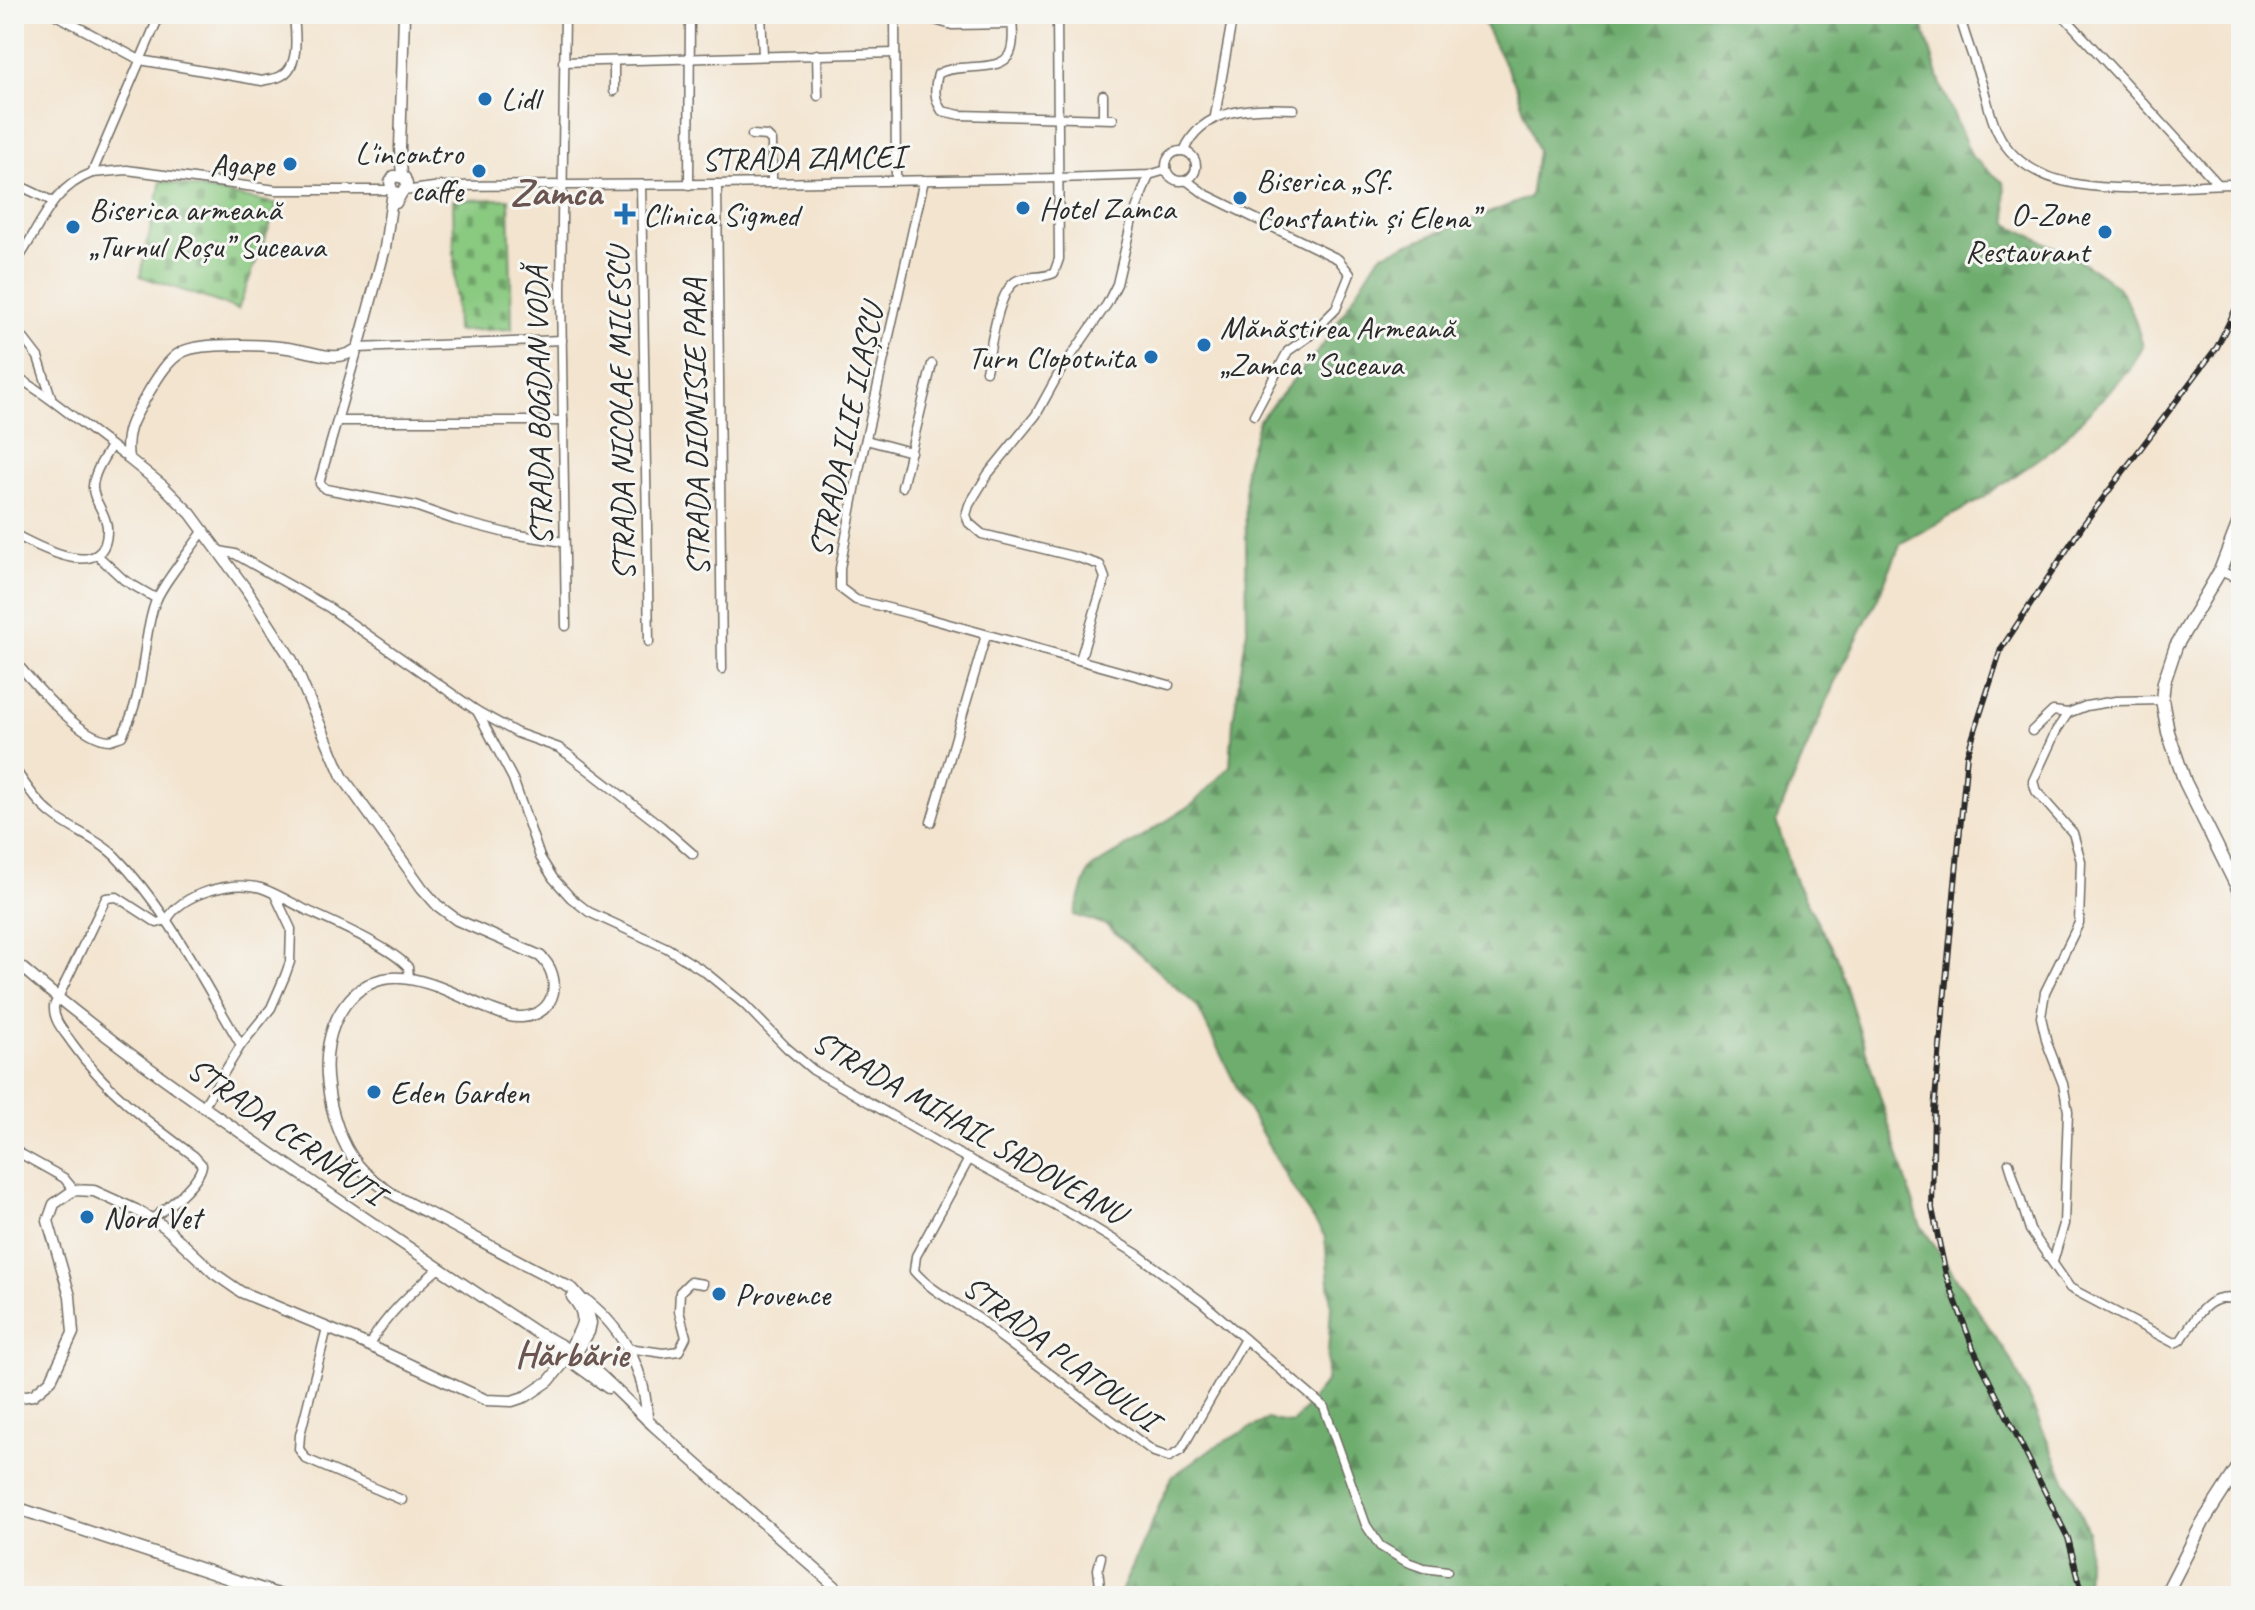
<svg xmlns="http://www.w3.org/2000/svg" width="2255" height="1610" font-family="Caveat,sans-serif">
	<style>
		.forest { fill: url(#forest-firs); stroke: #4c6c4c; stroke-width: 2 }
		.cemetery { fill: url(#cemetery-stones); stroke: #5a7a56; stroke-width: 2 }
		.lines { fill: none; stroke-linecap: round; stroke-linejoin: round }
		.minor-casing { stroke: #716c64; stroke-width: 11 }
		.tertiary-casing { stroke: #716c64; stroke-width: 13 }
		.secondary-casing { stroke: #716c64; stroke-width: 14 }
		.primary-casing { stroke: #716c64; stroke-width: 15 }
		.minor { stroke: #fff; stroke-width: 8 }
		.tertiary { stroke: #fff; stroke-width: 10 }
		.secondary { stroke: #fff; stroke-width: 11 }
		.primary { stroke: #fff; stroke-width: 12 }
		.rail-casing { stroke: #2b2b2b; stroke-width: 6 }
		.rail { stroke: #f6f6f2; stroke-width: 3; stroke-dasharray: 9; stroke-linecap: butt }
		.poi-dot { fill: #1f6fb2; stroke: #f6f6f2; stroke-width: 3 }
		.labels { text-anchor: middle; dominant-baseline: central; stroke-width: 6; stroke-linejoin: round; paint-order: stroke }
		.poi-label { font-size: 32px; fill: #2b2b2b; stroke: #f6f6f2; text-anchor: start }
		.street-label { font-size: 32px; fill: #2b2b2b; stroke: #f6f6f2 }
		.quarter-label { font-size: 36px; font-weight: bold; fill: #6b5550; stroke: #f6f6f2 }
		.district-label { font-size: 40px; font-weight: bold; fill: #6b5550; stroke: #f6f6f2 }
	</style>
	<defs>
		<pattern id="forest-firs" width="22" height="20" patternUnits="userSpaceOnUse" patternTransform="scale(2)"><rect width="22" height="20" fill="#6ead6e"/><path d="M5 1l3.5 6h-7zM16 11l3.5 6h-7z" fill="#5b8d5b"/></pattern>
		<pattern id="cemetery-stones" width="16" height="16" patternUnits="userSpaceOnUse" patternTransform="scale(2)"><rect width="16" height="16" fill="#89c980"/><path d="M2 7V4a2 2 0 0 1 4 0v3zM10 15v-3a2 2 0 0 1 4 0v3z" fill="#70a369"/></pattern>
	</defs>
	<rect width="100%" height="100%" fill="#f6f6f2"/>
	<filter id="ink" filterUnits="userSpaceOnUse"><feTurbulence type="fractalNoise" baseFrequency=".0125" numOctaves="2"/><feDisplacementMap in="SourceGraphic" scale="16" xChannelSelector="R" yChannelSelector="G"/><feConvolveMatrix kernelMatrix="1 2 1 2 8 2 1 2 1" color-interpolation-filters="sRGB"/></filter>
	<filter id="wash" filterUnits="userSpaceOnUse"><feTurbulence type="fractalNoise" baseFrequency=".006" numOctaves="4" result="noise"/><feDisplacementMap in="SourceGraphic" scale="32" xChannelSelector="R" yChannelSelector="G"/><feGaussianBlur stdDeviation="1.8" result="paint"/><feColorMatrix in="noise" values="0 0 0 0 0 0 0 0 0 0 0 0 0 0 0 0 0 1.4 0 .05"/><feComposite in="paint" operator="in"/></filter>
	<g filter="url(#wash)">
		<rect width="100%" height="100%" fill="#f3e4cf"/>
		<path class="forest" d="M 1479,14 L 1919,14 L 1942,88 L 1972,157 L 2004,183 L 2008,224 C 2039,240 2100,266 2122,293 C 2133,308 2138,330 2143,347 L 2129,371 L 2054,448 L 1982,499 L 1901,543 L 1879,595 L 1835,682 L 1776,821 L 1796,882 L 1836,956 L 1920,1224 L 2013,1363 L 2088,1531 L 2086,1596 L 1119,1596 L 1172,1477 L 1212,1448 L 1268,1419 L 1292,1424 L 1326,1382 L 1331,1306 L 1325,1237 L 1295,1192 L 1243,1100 L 1197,1006 L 1106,925 L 1074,915 L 1089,870 L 1193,804 L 1230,766 L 1233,721 L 1247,630 L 1245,467 L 1259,420 L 1323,345 L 1380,255 L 1530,197 L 1537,151 L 1516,86 Z"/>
		<g class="cemetery">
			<path d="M 161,181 L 278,204 L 238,309 L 140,276 Z"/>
			<path d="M 509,199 L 512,329 L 456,331 L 453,200 Z"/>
		</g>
	</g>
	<g filter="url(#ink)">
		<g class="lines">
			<defs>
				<g id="minor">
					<path d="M 54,14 L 140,60 L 262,81 C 268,79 276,79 281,76 C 301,66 295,32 294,14"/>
					<path d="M 565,14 L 561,291 L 566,626"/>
					<path d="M 761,14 L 763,55"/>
					<path d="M 829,14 L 858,14"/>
					<path d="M 895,14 L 896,179"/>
					<path d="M 1012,14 C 1012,26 1015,42 1010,53 C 1002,74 956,62 938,74 C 934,88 934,99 942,111 L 960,115 L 1113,119"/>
					<path d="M 1959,14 C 1966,40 1976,65 1984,90 C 1988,104 1991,119 1997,131 C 2035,213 2169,182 2241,184"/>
					<path d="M 2062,14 L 2217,183"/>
					<path d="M 895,17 L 928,18 L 952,25 L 1012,24"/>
					<path d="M 817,54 L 818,96"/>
					<path d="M 614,61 L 614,91"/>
					<path d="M 563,62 L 895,53"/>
					<path d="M 1103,95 L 1103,118"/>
					<path d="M 1215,116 L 1233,14"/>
					<path d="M 752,135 L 767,136 L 772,141 L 772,183"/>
					<circle cx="1181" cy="166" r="15"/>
					<path d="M 1184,151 C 1202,107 1254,107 1294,109"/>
					<path d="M 92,173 L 127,170 L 276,190 L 392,190"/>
					<path d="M 924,180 L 858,474 L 840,568 L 840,588 L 856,600 L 916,615 L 1169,685"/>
					<path d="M 1186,180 L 1205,194 L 1338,259 L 1350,274 L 1336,309 L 1307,338 L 1288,351 L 1254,415"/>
					<path d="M 14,183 L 52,201"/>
					<path d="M 717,184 L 722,669"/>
					<path d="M 641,185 L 649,642"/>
					<path d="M 689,185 L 690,14"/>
					<path d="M 404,191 L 441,186 L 717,184 L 1058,178 L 1149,175 L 1166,170"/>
					<path d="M 14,265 C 40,230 49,189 92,173 L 160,14"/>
					<path d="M 14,326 L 38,357 L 51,397"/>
					<path d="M 562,340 L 358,348 L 320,480 L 320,484 L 326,489 L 415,506 L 455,520 L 506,533 L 564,542"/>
					<path d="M 986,371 C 991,350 997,292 1016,281 C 1026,275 1042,279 1054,273 L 1059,259 L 1057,14"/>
					<path d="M 14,375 C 55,399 89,431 128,458"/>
					<path d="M 339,421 L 563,421"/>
					<path d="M 866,440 L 911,452"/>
					<path d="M 902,487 L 932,364"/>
					<path d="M 14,534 C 40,548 109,585 107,527 C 106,512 92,500 93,486 C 94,472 104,458 111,446"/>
					<path d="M 220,551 L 235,554 L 328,607 L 477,711 L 517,733 L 559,748 L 569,755 L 661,826 L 693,854"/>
					<path d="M 97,555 L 124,580 L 157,599"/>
					<path d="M 2220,571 L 2241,580"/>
					<path d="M 14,660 C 33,682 80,740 110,740 C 114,739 118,737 122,736 C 146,691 140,654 153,609 C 158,588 191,550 204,530"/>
					<path d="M 1080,660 L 1105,578 L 1100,565 L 1076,557 L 982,534 L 969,523 L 966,515 L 969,505 L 988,474 L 1036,415 L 1058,375 L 1107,304 L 1117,284 L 1132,220 L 1149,175"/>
					<path d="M 477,711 L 513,779 L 540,857 L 553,878 L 571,898 L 589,912 L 667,948 L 705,972 L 744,1004 L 787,1048 L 813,1070 L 946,1147 L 1073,1215 L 1137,1254 L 1201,1301 L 1324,1407 L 1366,1525 L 1380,1546 L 1407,1562 L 1424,1568 L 1447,1571"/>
					<path d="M 2032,731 L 2053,711 L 2068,713"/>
					<path d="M 14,768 C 26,785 36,802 53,815 C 73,831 97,838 115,856 C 168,910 202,980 241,1045"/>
					<path d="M 931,822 L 986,635"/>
					<path d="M 167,920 C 182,893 232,880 261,888 C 276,893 292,903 306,910 C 332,922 391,947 408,967 L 409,977"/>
					<path d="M 203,1107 L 241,1045 L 271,1008 L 285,976 L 290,962 L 291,929 L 275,895"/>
					<path d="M 14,1150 L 64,1178 L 74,1190"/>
					<path d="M 969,1159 L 916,1256 L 914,1271 C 937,1298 974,1309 998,1335 L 1154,1452 L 1169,1457 L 1181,1450 L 1245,1339"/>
					<path d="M 2009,1163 L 2030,1230 L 2070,1288 L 2174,1343 L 2181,1340 C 2197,1317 2206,1291 2241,1300"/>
					<path d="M 152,1219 C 166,1209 200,1182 202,1165 L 194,1156 C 149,1123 105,1090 72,1043 C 64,1031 53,1021 54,1006 L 106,898 L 117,897 L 157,923 L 167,920"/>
					<path d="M 2053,1262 L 2064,1224 L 2068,1111 L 2063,1084 L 2047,1043 L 2041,1017 L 2045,992 L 2079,923 L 2081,861 L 2073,833 L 2036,791 L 2033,781 L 2056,731 L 2068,713 L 2086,706 L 2116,701 L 2162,700"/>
					<path d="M 327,1328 L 300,1435 L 299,1449 L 306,1459 L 402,1500"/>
					<path d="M 369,1345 C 386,1315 413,1291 439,1268"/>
					<path d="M 628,1348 L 663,1353 L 679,1351 L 686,1337 L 679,1311 L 680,1292 L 690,1282 L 703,1284"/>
					<path d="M 1101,1557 L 1098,1569 L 1101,1596"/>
				</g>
				<g id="tertiary">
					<path d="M 402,176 L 400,148 L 404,14"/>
					<path d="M 396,203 L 407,184 L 405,178 L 394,176 L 390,182 L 392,190 L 397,193"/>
					<path d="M 14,961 C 90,1027 172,1086 256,1143 C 349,1208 443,1271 537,1333 C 586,1353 618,1394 657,1429 C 720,1485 783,1541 846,1596"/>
					<path d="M 587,1301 C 624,1330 646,1373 647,1420"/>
					<path d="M 542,1338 L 551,1347 L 608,1388"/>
					<path d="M 568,1354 C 575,1331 594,1322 572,1297"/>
					<path d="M 14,1398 L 33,1395 L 51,1380 L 73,1333 L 70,1296 L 48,1221 L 54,1204 L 74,1190 L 94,1191 L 136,1210 L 165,1227 L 215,1274 L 241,1292 L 359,1341 L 486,1400 L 512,1401 L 527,1396 L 549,1381 L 567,1359 L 576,1354 L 589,1332 L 591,1323 L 586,1304 L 573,1289 C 529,1267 487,1244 444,1221 C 413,1205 381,1192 358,1165 C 341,1144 331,1112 328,1086 C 324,1058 328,1028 345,1005 C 384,953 440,988 487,1008 C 498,1012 510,1018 522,1017 C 557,1015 563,976 540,956 L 457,920 L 437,905 L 422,888 L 342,776 L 292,660 L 246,589 L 191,514 L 163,486 L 128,458 C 124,431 134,417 147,395 C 156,380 167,360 182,352 C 203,341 275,345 299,350 C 322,354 338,363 358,348 L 385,248 L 393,191"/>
				</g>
				<path id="secondary" d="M 14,1507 L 282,1596"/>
				<g id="primary">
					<path d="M 2241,517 L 2220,571 L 2176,646 L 2164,682 L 2162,700 L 2168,732 L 2185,782 L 2241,895"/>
					<path d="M 2165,1596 L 2203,1522 L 2241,1463"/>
				</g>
			</defs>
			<use href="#minor" class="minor-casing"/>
			<use href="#tertiary" class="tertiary-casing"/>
			<use href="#secondary" class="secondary-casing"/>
			<use href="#primary" class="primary-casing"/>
			<use href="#minor" class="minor"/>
			<use href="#tertiary" class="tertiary"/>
			<use href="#secondary" class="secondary"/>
			<use href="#primary" class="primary"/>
			<defs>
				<path id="rail" d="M 2083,1596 L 2068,1538 L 1973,1348 L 1946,1275 L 1932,1208 L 1934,1110 L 1967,755 L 2001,649 L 2083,525 L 2217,347 L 2241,298"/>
			</defs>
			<use href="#rail" class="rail-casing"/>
			<use href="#rail" class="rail"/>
		</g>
	</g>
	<g class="poi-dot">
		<circle cx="485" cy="99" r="8"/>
		<circle cx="290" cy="164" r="8"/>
		<circle cx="479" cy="171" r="8"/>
		<circle cx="1240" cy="198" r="8"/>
		<circle cx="1023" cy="208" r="8"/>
		<path d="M621 202h8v8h8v8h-8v8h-8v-8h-8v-8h8z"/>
		<circle cx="73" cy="227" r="8"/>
		<circle cx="2105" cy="232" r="8"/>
		<circle cx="1204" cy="345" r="8"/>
		<circle cx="1151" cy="357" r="8"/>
		<circle cx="374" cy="1092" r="8"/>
		<circle cx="87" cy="1217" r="8"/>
		<circle cx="719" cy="1294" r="8"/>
	</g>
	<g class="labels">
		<g class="poi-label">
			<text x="501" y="99">Lidl</text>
			<text x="463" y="153" text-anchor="end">L'incontro<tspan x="463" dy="37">caffe</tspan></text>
			<text x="274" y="164" text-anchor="end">Agape</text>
			<text x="1256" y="180">Biserica „Sf.<tspan x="1256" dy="37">Constantin și Elena”</tspan></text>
			<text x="1039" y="208">Hotel Zamca</text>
			<text x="89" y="209">Biserica armeană<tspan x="89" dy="37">„Turnul Roșu” Suceava</tspan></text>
			<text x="643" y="214">Clinica Sigmed</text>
			<text x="2089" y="214" text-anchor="end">O-Zone<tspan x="2089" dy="37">Restaurant</tspan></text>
			<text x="1220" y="327">Mănăstirea Armeană<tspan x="1220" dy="37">„Zamca” Suceava</tspan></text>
			<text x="1135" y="357" text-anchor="end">Turn Clopotnita</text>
			<text x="390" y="1092">Eden Garden</text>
			<text x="103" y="1217">Nord Vet</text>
			<text x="735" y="1294">Provence</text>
		</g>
		<g class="street-label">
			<text transform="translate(803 158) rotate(-1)">STRADA ZAMCEI</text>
			<text transform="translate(539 406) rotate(-91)">STRADA BOGDAN VODĂ</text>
			<text transform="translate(621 414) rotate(-91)">STRADA NICOLAE MILESCU</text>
			<text transform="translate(696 427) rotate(-91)">STRADA DIONISIE PARA</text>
			<text transform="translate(846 431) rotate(-78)">STRADA ILIE ILAȘCU</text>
			<text transform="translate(969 1127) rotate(30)">STRADA MIHAIL SADOVEANU</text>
			<text transform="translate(286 1131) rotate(35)">STRADA CERNĂUȚI</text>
			<text transform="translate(1061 1353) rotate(37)">STRADA PLATOULUI</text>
		</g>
		<g class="quarter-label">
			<text x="572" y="1354">Hărbărie</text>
		</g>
		<g class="district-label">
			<text x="556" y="192">Zamca</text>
		</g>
	</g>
	<rect width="2255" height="1610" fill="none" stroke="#f6f6f2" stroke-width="48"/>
</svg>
